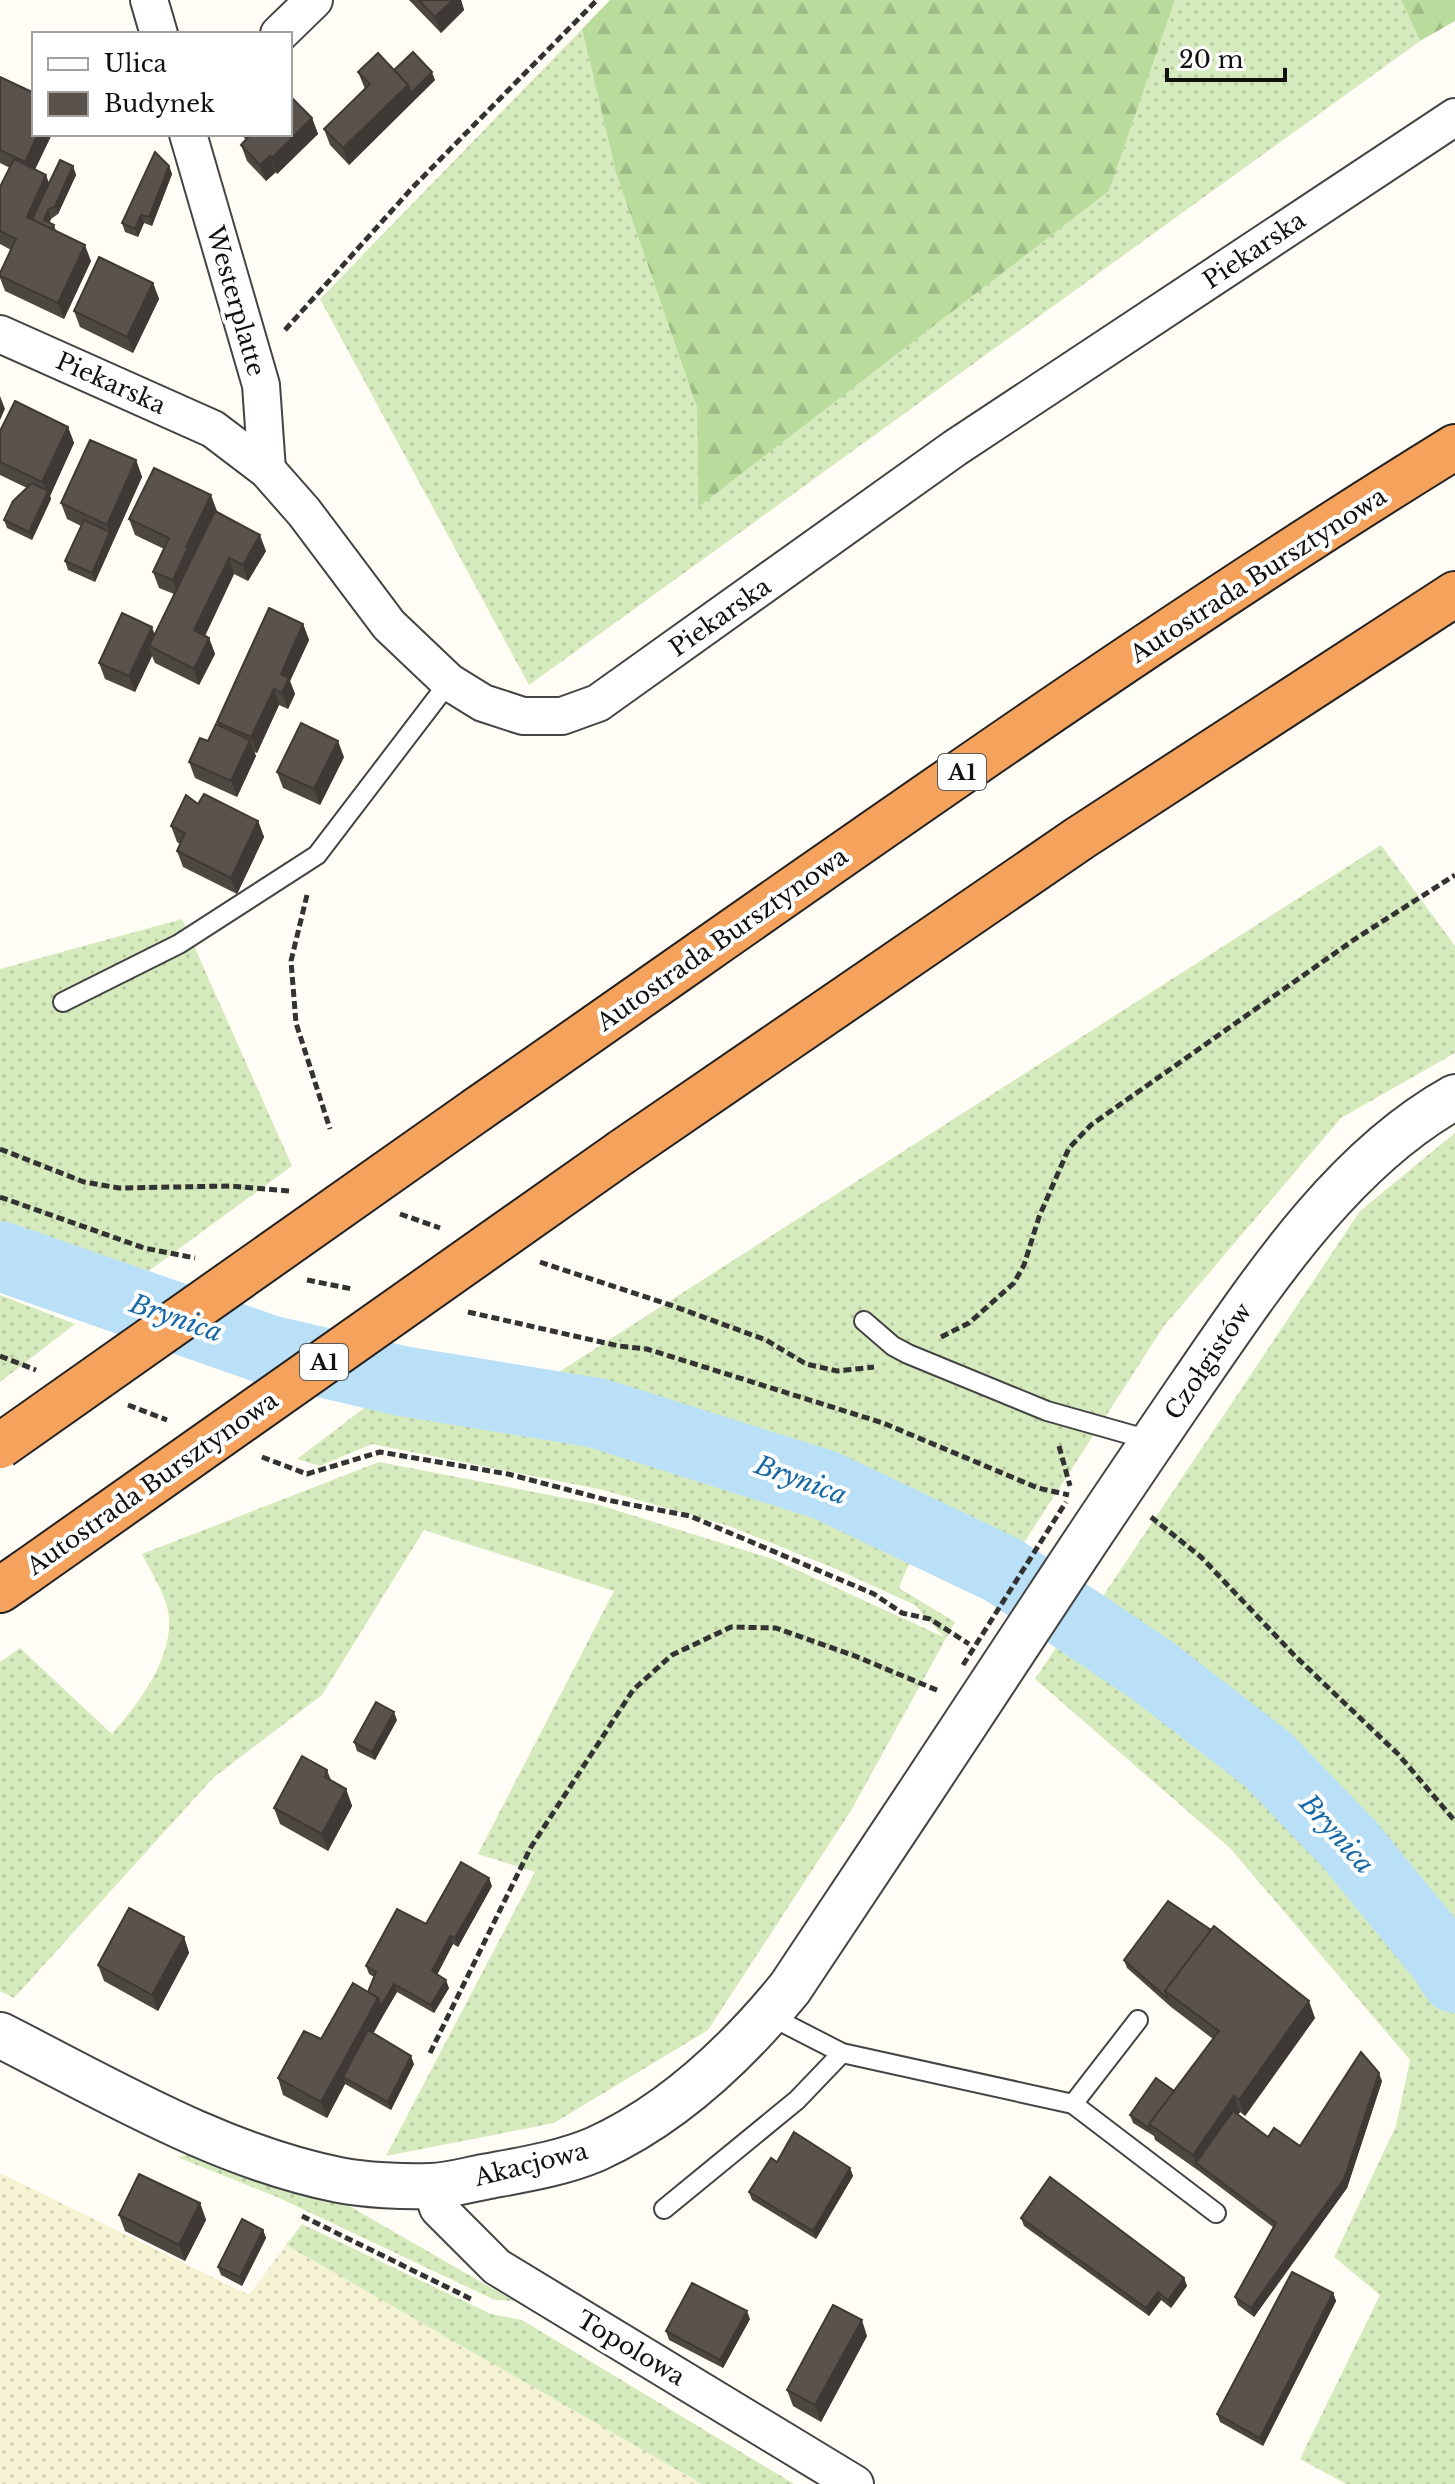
<svg xmlns="http://www.w3.org/2000/svg" width="1455" height="2484" font-family="'Libre Baskerville',serif">
	<style>
		.farmland { fill: url(#farmland-dots) }
		.grass { fill: url(#grass-dots) }
		.forest { fill: url(#forest-firs) }
		.lines { fill: none; stroke-linecap: round; stroke-linejoin: round }
		.river { stroke: #b9e0f7; stroke-width: 70 }
		.service-casing { stroke: #444; stroke-width: 22 }
		.minor-casing { stroke: #444; stroke-width: 40 }
		.tertiary-casing { stroke: #444; stroke-width: 48 }
		.motorway-casing { stroke: #222; stroke-width: 48 }
		.path { stroke: #333; stroke-width: 5; stroke-dasharray: 8 4; stroke-linecap: butt }
		.service { stroke: #fff; stroke-width: 18 }
		.minor { stroke: #fff; stroke-width: 36 }
		.tertiary { stroke: #fff; stroke-width: 44 }
		.motorway { stroke: #f5a25d; stroke-width: 44 }
		.motorway-bridge-casing { stroke: #222; stroke-width: 48; stroke-linecap: butt }
		.path-bridge { stroke: #333; stroke-width: 5; stroke-dasharray: 8 4; stroke-linecap: butt }
		.motorway-bridge { stroke: #f5a25d; stroke-width: 44 }
		.wall { fill: #4d4742 }
		.shaded-wall { fill: #3f3936 }
		.building { fill: #5a524d; stroke: #3f3936; stroke-width: 2 }
		.labels { text-anchor: middle; dominant-baseline: central; stroke-width: 8; stroke-linejoin: round; paint-order: stroke }
		.shield { fill: #fff; stroke: #585858; stroke-width: 2 }
		.shield-label { font-size: 22px; font-weight: bold; fill: #111 }
		.street-label { font-size: 24px; fill: #111; stroke: #fff }
		.water-label { font-size: 26px; font-style: italic; fill: #1768a6; stroke: #fff }
	</style>
	<defs>
		<pattern id="farmland-dots" width="8" height="8" patternUnits="userSpaceOnUse" patternTransform="scale(2)"><rect width="8" height="8" fill="#f6f3d4"/><path d="M2 2h.1M6 6h.1" fill="none" stroke="#d2cfb5" stroke-width="1.8" stroke-linecap="round"/></pattern>
		<pattern id="grass-dots" width="8" height="8" patternUnits="userSpaceOnUse" patternTransform="scale(2)"><rect width="8" height="8" fill="#d5ebbd"/><path d="M2 2h.1M6 6h.1" fill="none" stroke="#b6c8a1" stroke-width="1.8" stroke-linecap="round"/></pattern>
		<pattern id="forest-firs" width="22" height="20" patternUnits="userSpaceOnUse" patternTransform="scale(2)"><rect width="22" height="20" fill="#b9dc9c"/><path d="M5 1l3.5 6h-7zM16 11l3.5 6h-7z" fill="#9ebc85"/></pattern>
	</defs>
	<rect width="100%" height="100%" fill="#fffdf5"/>
	<path class="farmland" d="M 0,2173 L 249,2295 L 286,2245 L 702,2484 L 0,2484 Z"/>
	<g class="grass">
		<path d="M 1175,0 L 1401,0 L 1420,41 L 529,685 L 320,299 L 582,29 L 616,173 L 697,408 L 698,506 L 1109,191 Z"/>
		<path d="M 1381,845 L 1455,946 L 1455,1053 L 1341,1118 L 1164,1326 L 1016,1555 L 901,1491 L 727,1426 L 548,1379 Z"/>
		<path d="M 182,919 L 292,1166 L 124,1289 L 0,1242 L 0,969 Z"/>
		<path d="M 1455,1133 L 1455,1948 L 1420,1896 L 1278,1746 L 1093,1611 L 1360,1211 Z"/>
		<path d="M 0,1295 L 75,1324 L 0,1382 Z"/>
		<path d="M 388,1390 L 590,1433 L 769,1488 L 915,1549 L 899,1588 L 955,1622 L 852,1809 L 708,2030 L 554,2123 L 386,2156 L 535,1872 L 478,1854 L 614,1591 L 424,1530 L 322,1695 L 213,1778 L 14,1998 L 0,1991 L 0,1662 L 20,1648 L 112,1734 C 138,1704 172,1660 169,1618 C 168,1597 151,1573 142,1554 L 379,1462 L 596,1504 L 773,1559 L 944,1637 L 915,1605 L 836,1569 L 729,1526 L 603,1490 L 372,1444 L 320,1466 L 297,1459 Z"/>
		<path d="M 1063,1637 L 1325,1844 L 1424,1965 L 1455,2013 L 1455,2484 L 1346,2484 L 1300,2459 L 1380,2295 L 1334,2257 L 1396,2126 L 1410,2060 L 1230,1848 L 1035,1679 Z"/>
		<path d="M 194,2154 L 337,2199 L 514,2301 L 495,2300 L 277,2197 L 177,2157 Z"/>
		<path d="M 302,2224 L 491,2314 L 522,2320 L 794,2484 L 702,2484 L 286,2245 Z"/>
	</g>
	<g class="forest">
		<path d="M 610,0 L 1175,0 L 1109,191 L 698,507 L 697,408 L 616,173 L 582,29 Z"/>
		<path d="M 1401,0 L 1455,0 L 1455,21 L 1420,41 Z"/>
	</g>
	<g class="lines">
		<path class="river" d="M 0,1256 L 269,1350 L 402,1381 L 597,1413 L 825,1485 L 1003,1570 L 1153,1671 L 1268,1760 L 1350,1845 L 1444,1960 L 1455,1978"/>
		<defs>
			<g id="service">
				<path d="M 63,1002 L 179,944 L 317,855 L 449,682"/>
				<path d="M 864,1321 L 893,1346 L 908,1354 L 1047,1411 L 1153,1441"/>
				<path d="M 768,2015 L 842,2053 L 1073,2104 L 1138,2020"/>
				<path d="M 1073,2104 L 1216,2213"/>
				<path d="M 664,2209 L 797,2100 L 842,2053"/>
			</g>
			<g id="minor">
				<path d="M 149,0 L 159,34"/>
				<path d="M 279,34 L 314,0"/>
				<path d="M 188,134 L 261,385 L 267,470"/>
				<path d="M 0,334 L 213,429 L 267,470 L 304,512 L 389,625 L 449,682 L 483,703 L 523,716 L 562,716 L 598,703 L 955,448 L 1455,117"/>
				<path d="M 431,2186 L 438,2208 L 497,2267 L 855,2484"/>
			</g>
			<path id="tertiary" d="M 0,2035 C 109,2090 219,2156 339,2180 C 363,2185 406,2187 430,2186 C 448,2186 467,2180 484,2177 C 521,2170 561,2164 596,2149 C 673,2114 737,2053 790,1988 C 882,1850 973,1713 1064,1574 C 1106,1510 1149,1447 1192,1384 C 1263,1281 1343,1159 1455,1097"/>
			<g id="motorway">
				<path d="M 478,1109 C 801,885 1120,654 1455,447"/>
				<path d="M 622,1152 L 1080,838 L 1455,594"/>
				<path d="M 0,1590 L 26,1572"/>
			</g>
		</defs>
		<use href="#service" class="service-casing"/>
		<use href="#minor" class="minor-casing"/>
		<use href="#tertiary" class="tertiary-casing"/>
		<use href="#motorway" class="motorway-casing"/>
		<g class="path">
			<path d="M 285,330 L 413,187 L 597,0"/>
			<path d="M 307,895 L 291,961 L 296,1023 L 330,1129"/>
			<path d="M 0,1149 L 84,1182 L 119,1188 L 230,1186 L 289,1191"/>
			<path d="M 0,1197 L 144,1248 L 195,1258"/>
			<path d="M 400,1214 L 440,1228"/>
			<path d="M 540,1262 L 673,1306 L 766,1340 L 806,1364 L 837,1371 L 874,1367"/>
			<path d="M 307,1280 L 352,1289"/>
			<path d="M 468,1312 L 619,1346 L 647,1349 L 883,1423 L 1038,1488 L 1069,1495"/>
			<path d="M 941,1337 L 969,1323 L 1014,1283 L 1024,1265 L 1039,1217 L 1069,1148 L 1091,1125 L 1355,939 L 1455,875"/>
			<path d="M 0,1356 L 36,1370"/>
			<path d="M 128,1405 L 167,1420"/>
			<path d="M 1059,1446 L 1070,1486"/>
			<path d="M 262,1457 L 307,1474 L 380,1452 L 508,1474 L 607,1500 L 690,1516 L 874,1594 L 902,1613 L 930,1619 L 969,1644"/>
			<path d="M 1151,1517 L 1201,1557 L 1295,1656 L 1398,1754 L 1455,1821"/>
			<path d="M 430,2053 L 531,1847 L 633,1690 L 672,1655 L 731,1627 L 776,1628 L 855,1656 L 939,1691"/>
			<path d="M 302,2216 L 473,2300"/>
		</g>
		<use href="#service" class="service"/>
		<use href="#minor" class="minor"/>
		<use href="#tertiary" class="tertiary"/>
		<use href="#motorway" class="motorway"/>
		<defs>
			<g id="motorway-bridge">
				<path d="M 0,1446 L 478,1109"/>
				<path d="M 26,1572 L 622,1152"/>
			</g>
		</defs>
		<use href="#motorway-bridge" class="motorway-bridge-casing"/>
		<path class="path-bridge" d="M 963,1665 L 1066,1502"/>
		<use href="#motorway-bridge" class="motorway-bridge"/>
	</g>
	<g class="wall">
		<path d="M 409,0 L 461,0 L 464,10 L 441,33 Z"/>
		<path d="M 394,70 L 435,80 L 349,165 L 330,145 L 324,129 L 365,89 L 358,72 Z"/>
		<path d="M 0,77 L 34,134 L 52,134 L 35,169 L 49,182 L 73,166 L 76,175 L 58,214 L 51,219 L 49,223 L 54,225 L 56,231 L 91,261 L 64,319 L 5,291 L 0,278 L 0,273 L 11,250 L 0,244 L 0,187 L 10,168 L 0,163 Z"/>
		<path d="M 312,118 L 318,134 L 277,174 L 276,172 L 266,181 L 247,161 L 241,145 L 246,140 L 241,134 L 290,134 Z"/>
		<path d="M 169,166 L 172,174 L 152,226 L 144,223 L 138,237 L 125,232 L 122,223 Z"/>
		<path d="M 153,283 L 159,299 L 133,353 L 80,327 L 74,311 Z"/>
		<path d="M 68,427 L 74,443 L 50,496 L 51,499 L 32,540 L 7,528 L 4,520 L 27,488 L 0,475 L 0,431 Z"/>
		<path d="M 136,460 L 142,477 L 95,582 L 68,570 L 65,561 L 81,526 L 67,519 L 61,503 Z"/>
		<path d="M 217,511 L 266,551 L 248,581 L 234,574 L 205,636 L 209,638 L 215,654 L 199,685 L 155,663 L 152,656 L 135,692 L 105,679 L 99,663 L 155,635 L 174,594 L 159,588 L 153,572 L 164,549 L 135,535 L 129,519 Z"/>
		<path d="M 303,624 L 309,640 L 290,681 L 295,694 L 288,709 L 279,705 L 257,753 L 254,752 L 256,756 L 237,797 L 195,778 L 189,762 L 208,741 L 218,725 L 217,722 Z"/>
		<path d="M 344,757 L 320,805 L 283,788 L 277,772 Z"/>
		<path d="M 198,804 L 258,821 L 264,837 L 237,894 L 183,867 L 177,851 L 180,844 L 177,842 L 171,826 Z"/>
		<path d="M 397,1720 L 375,1760 L 357,1751 L 354,1742 Z"/>
		<path d="M 327,1770 L 331,1780 L 346,1789 L 352,1806 L 328,1851 L 280,1824 L 274,1808 Z"/>
		<path d="M 492,1886 L 458,1947 L 453,1944 L 437,1974 L 449,1988 L 434,2013 L 397,1992 L 373,2033 L 414,2064 L 391,2110 L 345,2084 L 327,2118 L 283,2095 L 278,2078 L 321,2039 L 368,1992 L 374,1977 L 369,1974 L 366,1966 L 426,1924 Z"/>
		<path d="M 184,1937 L 189,1953 L 158,2011 L 104,1981 L 98,1965 Z"/>
		<path d="M 1124,1960 L 1315,2018 L 1245,2116 L 1240,2112 L 1238,2115 L 1268,2137 L 1300,2146 L 1382,2081 L 1347,2188 L 1254,2317 L 1238,2305 L 1235,2297 L 1273,2227 L 1199,2171 L 1155,2140 L 1154,2136 L 1133,2123 L 1130,2115 L 1174,2091 L 1213,2039 L 1171,2007 L 1127,1968 Z"/>
		<path d="M 850,2168 L 853,2176 L 816,2239 L 752,2200 L 749,2192 Z"/>
		<path d="M 200,2203 L 206,2220 L 185,2261 L 125,2231 L 119,2215 Z"/>
		<path d="M 1021,2218 L 1184,2278 L 1187,2286 L 1171,2308 L 1161,2300 L 1149,2316 L 1024,2226 Z"/>
		<path d="M 263,2230 L 266,2238 L 242,2286 L 221,2275 L 218,2267 Z"/>
		<path d="M 1333,2293 L 1336,2301 L 1263,2446 L 1220,2422 L 1217,2414 Z"/>
		<path d="M 750,2319 L 723,2368 L 669,2340 L 666,2331 Z"/>
		<path d="M 867,2336 L 821,2422 L 793,2406 L 787,2390 Z"/>
	</g>
	<g class="shaded-wall">
		<path d="M 453,0 L 461,0 L 464,10 L 441,33 L 435,17 Z"/>
		<path d="M 432,72 L 435,80 L 349,165 L 343,148 L 408,85 Z"/>
		<path d="M 312,118 L 318,134 L 277,174 L 272,158 Z"/>
		<path d="M 38,134 L 52,134 L 31,178 L 25,162 Z"/>
		<path d="M 270,156 L 276,172 L 266,181 L 260,165 Z"/>
		<path d="M 73,166 L 76,175 L 58,214 L 55,206 Z"/>
		<path d="M 169,166 L 172,174 L 152,226 L 149,217 Z"/>
		<path d="M 46,175 L 52,191 L 35,228 L 27,217 Z"/>
		<path d="M 48,210 L 51,219 L 47,228 L 44,220 Z"/>
		<path d="M 141,215 L 144,223 L 138,237 L 135,229 Z"/>
		<path d="M 85,245 L 91,261 L 64,319 L 58,303 Z"/>
		<path d="M 153,283 L 159,299 L 133,353 L 127,337 Z"/>
		<path d="M 0,396 L 5,409 L 0,420 Z"/>
		<path d="M 68,427 L 74,443 L 50,496 L 51,499 L 32,540 L 29,532 L 47,493 L 42,482 Z"/>
		<path d="M 136,460 L 142,477 L 95,582 L 92,573 L 110,532 L 107,525 Z"/>
		<path d="M 211,495 L 217,511 L 193,560 L 179,597 L 173,580 L 186,547 Z"/>
		<path d="M 260,535 L 266,551 L 248,581 L 243,565 Z"/>
		<path d="M 229,558 L 234,574 L 200,646 L 194,630 Z"/>
		<path d="M 303,624 L 309,640 L 290,681 L 295,694 L 288,709 L 282,693 L 281,674 Z"/>
		<path d="M 152,627 L 158,643 L 149,646 L 152,656 L 135,692 L 129,676 Z"/>
		<path d="M 209,638 L 215,654 L 199,685 L 194,669 Z"/>
		<path d="M 274,689 L 279,705 L 257,753 L 251,737 Z"/>
		<path d="M 250,740 L 256,756 L 237,797 L 231,781 Z"/>
		<path d="M 338,741 L 344,757 L 320,805 L 314,789 Z"/>
		<path d="M 258,821 L 264,837 L 237,894 L 231,878 Z"/>
		<path d="M 394,1712 L 397,1720 L 375,1760 L 372,1752 Z"/>
		<path d="M 346,1789 L 352,1806 L 328,1851 L 322,1834 Z"/>
		<path d="M 489,1878 L 492,1886 L 458,1947 L 455,1938 Z"/>
		<path d="M 450,1936 L 453,1944 L 435,1979 L 432,1971 Z"/>
		<path d="M 184,1937 L 189,1953 L 158,2011 L 152,1995 Z"/>
		<path d="M 446,1980 L 449,1988 L 434,2013 L 431,2005 Z"/>
		<path d="M 394,1984 L 397,1992 L 384,2014 L 348,2080 L 343,2077 L 345,2084 L 327,2118 L 321,2102 L 378,1998 Z"/>
		<path d="M 1309,2001 L 1315,2018 L 1245,2116 L 1239,2100 Z"/>
		<path d="M 411,2056 L 414,2064 L 391,2110 L 388,2102 Z"/>
		<path d="M 1379,2073 L 1382,2081 L 1347,2188 L 1254,2317 L 1251,2308 Z"/>
		<path d="M 1234,2096 L 1240,2112 L 1202,2167 L 1196,2163 L 1193,2155 Z"/>
		<path d="M 850,2168 L 853,2176 L 816,2239 L 813,2231 Z"/>
		<path d="M 200,2203 L 206,2220 L 185,2261 L 179,2245 Z"/>
		<path d="M 263,2230 L 266,2238 L 242,2286 L 240,2277 Z"/>
		<path d="M 1184,2278 L 1187,2286 L 1171,2308 L 1168,2300 Z"/>
		<path d="M 1158,2292 L 1161,2300 L 1149,2316 L 1146,2308 Z"/>
		<path d="M 1333,2293 L 1336,2301 L 1263,2446 L 1260,2438 Z"/>
		<path d="M 747,2311 L 750,2319 L 723,2368 L 720,2360 Z"/>
		<path d="M 862,2320 L 867,2336 L 821,2422 L 815,2405 Z"/>
	</g>
	<g class="building">
		<path d="M 419,0 L 453,0 L 435,17 Z"/>
		<path d="M 413,52 L 432,72 L 411,93 L 408,85 L 394,70 Z"/>
		<path d="M 378,53 L 408,85 L 343,148 L 324,129 L 370,84 L 358,72 Z"/>
		<path d="M 0,77 L 34,93 L 34,134 L 38,134 L 25,162 L 0,150 Z"/>
		<path d="M 290,96 L 312,118 L 272,158 L 270,156 L 260,165 L 241,145 L 250,135 L 249,134 L 290,134 Z"/>
		<path d="M 155,152 L 169,166 L 149,217 L 141,215 L 135,229 L 122,223 Z"/>
		<path d="M 14,159 L 46,175 L 27,217 L 85,245 L 58,303 L 0,276 L 0,273 L 16,239 L 0,231 L 0,187 Z"/>
		<path d="M 60,160 L 73,166 L 55,206 L 48,210 L 44,220 L 54,225 L 52,229 L 32,219 Z"/>
		<path d="M 99,257 L 153,283 L 127,337 L 74,311 Z"/>
		<path d="M 15,401 L 68,427 L 42,482 L 0,462 L 0,431 Z"/>
		<path d="M 90,440 L 136,460 L 107,525 L 61,503 Z"/>
		<path d="M 154,468 L 211,495 L 186,547 L 188,548 L 173,580 L 153,572 L 169,538 L 129,519 Z"/>
		<path d="M 32,483 L 48,491 L 29,532 L 4,520 L 13,501 Z"/>
		<path d="M 215,511 L 260,535 L 243,565 L 229,558 L 194,630 L 209,638 L 194,669 L 149,646 Z"/>
		<path d="M 84,520 L 110,532 L 92,573 L 65,561 Z"/>
		<path d="M 269,608 L 303,624 L 281,674 L 289,678 L 282,693 L 274,689 L 251,737 L 217,722 Z"/>
		<path d="M 122,613 L 152,627 L 129,676 L 99,663 Z"/>
		<path d="M 301,723 L 338,741 L 314,789 L 277,772 Z"/>
		<path d="M 216,724 L 250,740 L 231,781 L 189,762 L 200,738 L 208,741 Z"/>
		<path d="M 204,794 L 258,821 L 231,878 L 177,851 L 185,833 L 171,826 L 186,795 L 198,804 Z"/>
		<path d="M 376,1702 L 394,1712 L 372,1752 L 354,1742 Z"/>
		<path d="M 302,1756 L 327,1770 L 325,1777 L 346,1789 L 322,1834 L 274,1808 Z"/>
		<path d="M 461,1862 L 489,1878 L 455,1938 L 450,1936 L 432,1971 L 446,1980 L 431,2005 L 394,1984 L 381,2006 L 378,1998 L 368,1992 L 376,1972 L 366,1966 L 397,1909 L 426,1924 Z"/>
		<path d="M 1168,1901 L 1211,1930 L 1165,1991 L 1168,1999 L 1124,1960 Z"/>
		<path d="M 129,1908 L 184,1937 L 152,1995 L 98,1965 Z"/>
		<path d="M 1214,1926 L 1309,2001 L 1239,2100 L 1234,2096 L 1193,2155 L 1149,2124 L 1219,2031 L 1165,1991 Z"/>
		<path d="M 353,1983 L 378,1998 L 321,2102 L 278,2078 L 304,2031 L 321,2039 Z"/>
		<path d="M 368,2030 L 411,2056 L 388,2102 L 343,2077 Z"/>
		<path d="M 1361,2052 L 1379,2073 L 1344,2179 L 1251,2308 L 1235,2297 L 1276,2223 L 1196,2163 L 1233,2111 L 1268,2137 L 1274,2128 L 1300,2146 Z"/>
		<path d="M 1156,2078 L 1174,2091 L 1149,2124 L 1150,2129 L 1130,2115 Z"/>
		<path d="M 794,2132 L 850,2168 L 813,2231 L 749,2192 L 771,2158 L 777,2162 Z"/>
		<path d="M 139,2174 L 200,2203 L 179,2245 L 119,2215 Z"/>
		<path d="M 1050,2177 L 1184,2278 L 1168,2300 L 1158,2292 L 1146,2308 L 1021,2218 Z"/>
		<path d="M 242,2219 L 263,2230 L 240,2277 L 218,2267 Z"/>
		<path d="M 1292,2272 L 1333,2293 L 1260,2438 L 1217,2414 Z"/>
		<path d="M 692,2283 L 747,2311 L 720,2360 L 666,2331 Z"/>
		<path d="M 833,2305 L 862,2320 L 815,2405 L 787,2390 Z"/>
	</g>
	<g class="labels">
		<g class="shield">
			<rect x="938" y="754" width="48" height="36" rx="6"/>
			<rect x="300" y="1344" width="48" height="36" rx="6"/>
		</g>
		<g class="shield-label">
			<text x="962" y="772">A1</text>
			<text x="324" y="1362">A1</text>
		</g>
		<g class="street-label">
			<text transform="translate(1254 250) rotate(-34)">Piekarska</text>
			<text transform="translate(236 301) rotate(74)">Westerplatte</text>
			<text transform="translate(111 383) rotate(24)">Piekarska</text>
			<text transform="translate(1258 575) rotate(-33)">Autostrada Bursztynowa</text>
			<text transform="translate(720 617) rotate(-35)">Piekarska</text>
			<text transform="translate(722 939) rotate(-35)">Autostrada Bursztynowa</text>
			<text transform="translate(1208 1361) rotate(-56)">Czołgistów</text>
			<text transform="translate(152 1483) rotate(-35)">Autostrada Bursztynowa</text>
			<text transform="translate(531 2164) rotate(-14)">Akacjowa</text>
			<text transform="translate(631 2348) rotate(31)">Topolowa</text>
		</g>
		<g class="water-label">
			<text transform="translate(176 1318) rotate(19)">Brynica</text>
			<text transform="translate(801 1480) rotate(20)">Brynica</text>
			<text transform="translate(1337 1834) rotate(48)">Brynica</text>
		</g>
	</g>
	<rect x="32" y="32" width="260" height="104" fill="#ffffff" stroke="#a0a0a0" stroke-width="2"/>
	<rect x="48" y="58" width="40" height="12" fill="#ffffff" stroke="#a0a0a0" stroke-width="2"/>
	<text x="104" y="72" font-size="24" fill="#111111">Ulica</text>
	<rect x="48" y="92" width="40" height="24" fill="#5a524d" stroke="#a0a0a0" stroke-width="2"/>
	<text x="104" y="112" font-size="24" fill="#111111">Budynek</text>
	<path d="M1167 68v12h118v-12" fill="none" stroke="#111111" stroke-width="4"/>
	<text x="1179" y="68" font-size="24" fill="#111111" stroke="#ffffff" stroke-width="6" paint-order="stroke">20 m</text>
</svg>
